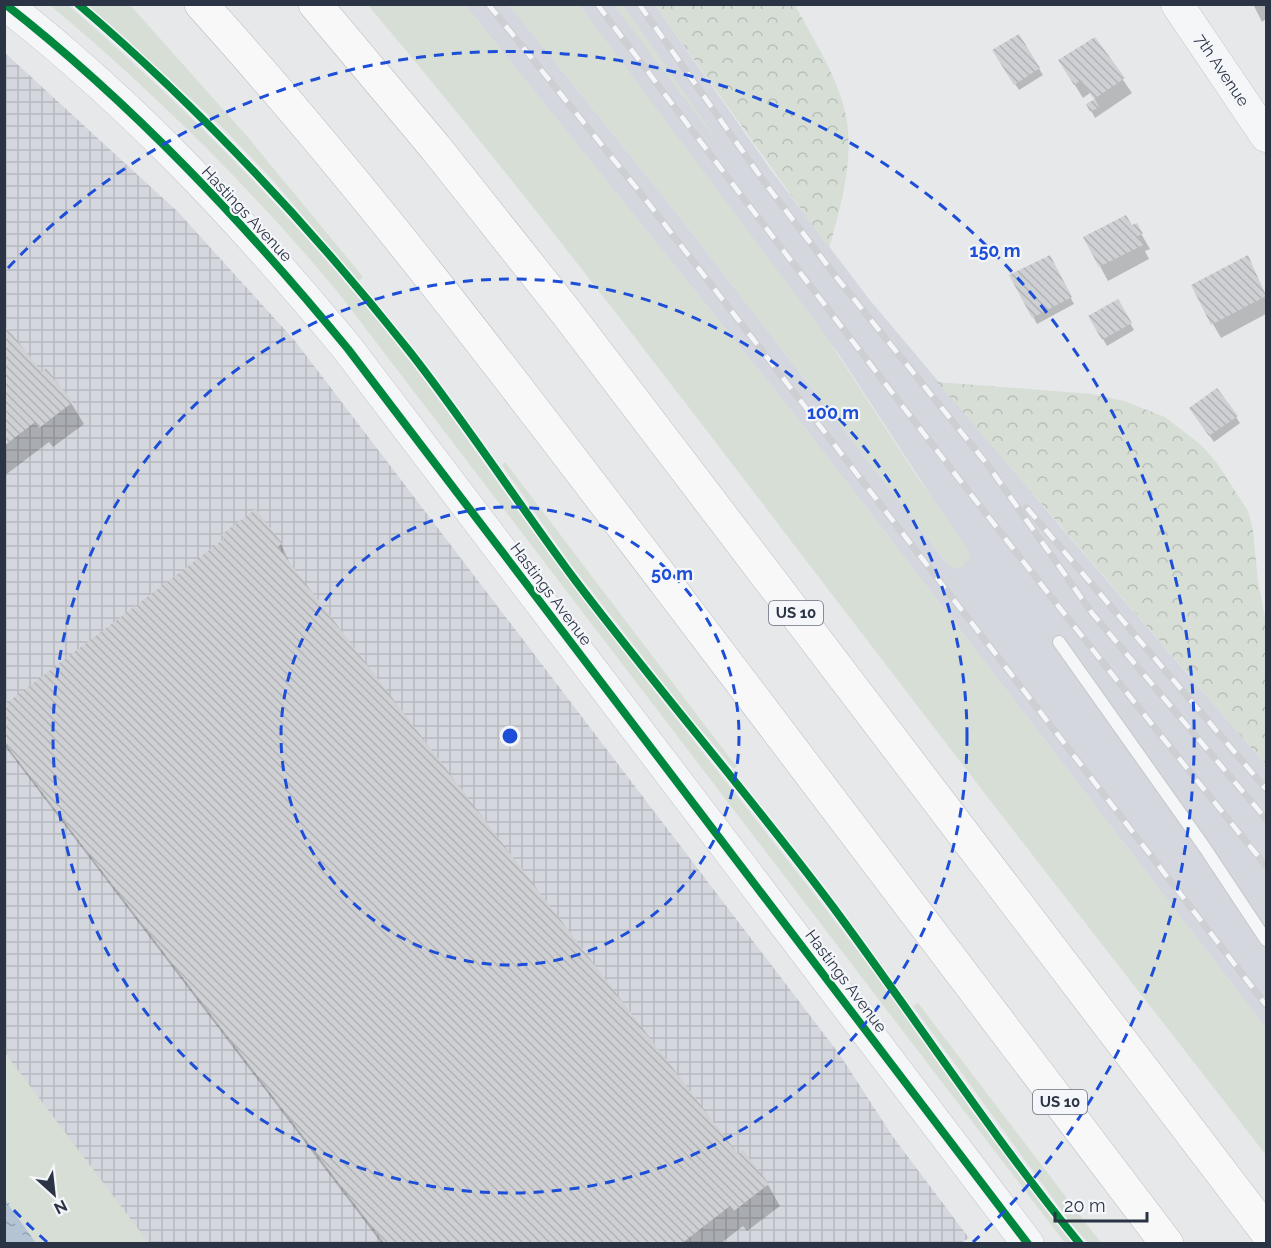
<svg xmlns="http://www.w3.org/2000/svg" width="1271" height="1248" font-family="Raleway,sans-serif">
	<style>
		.built { fill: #d4d7dd }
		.industrial { fill: url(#industrial-grid) }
		.green { fill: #d6ded6 }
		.forest { fill: url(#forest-crowns) }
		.water { fill: url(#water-ripples) }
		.shadow { fill: #0003 }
		.building { fill: url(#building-back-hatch) }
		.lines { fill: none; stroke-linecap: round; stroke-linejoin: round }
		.service-casing { stroke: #c4c6c8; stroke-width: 14 }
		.tertiary-casing { stroke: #c4c6c8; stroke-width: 33 }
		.motorway-casing { stroke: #b8bbbf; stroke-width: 34 }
		.service { stroke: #f5f6f7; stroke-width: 12 }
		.tertiary { stroke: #f5f6f7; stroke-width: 32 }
		.motorway { stroke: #f8f8f8; stroke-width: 33 }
		.rail-casing { stroke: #cecfd2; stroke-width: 7 }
		.rail { stroke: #f4f6f9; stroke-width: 4.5; stroke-dasharray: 14; stroke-linecap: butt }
		.cycleway-casing { stroke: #f4f6f9; stroke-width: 11 }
		.cycleway { stroke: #00873e; stroke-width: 8 }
		.ring { fill: none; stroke: #1d4ed8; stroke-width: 3; stroke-dasharray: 10 8 }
		.labels { text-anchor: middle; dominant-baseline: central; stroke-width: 4.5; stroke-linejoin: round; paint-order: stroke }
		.shield { fill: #f4f6f9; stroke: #676e7b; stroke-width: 1.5 }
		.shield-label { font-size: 15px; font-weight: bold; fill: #2b3445 }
		.street-label { font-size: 16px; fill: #2b3445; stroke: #f4f6f9 }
		.centre { fill: #1d4ed8; stroke: #f4f6f9; stroke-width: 3 }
		.ring-label { font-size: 18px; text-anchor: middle; font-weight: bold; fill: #1d4ed8; stroke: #f4f6f9; stroke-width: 4.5; stroke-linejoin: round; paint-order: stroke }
	</style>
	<defs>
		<pattern id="industrial-grid" width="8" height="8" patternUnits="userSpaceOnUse" patternTransform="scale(1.5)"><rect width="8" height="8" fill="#d4d7dd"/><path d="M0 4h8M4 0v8" fill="none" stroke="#b6b9bf"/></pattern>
		<pattern id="forest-crowns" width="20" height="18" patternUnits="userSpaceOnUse" patternTransform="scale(1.5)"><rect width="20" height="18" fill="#d6ded6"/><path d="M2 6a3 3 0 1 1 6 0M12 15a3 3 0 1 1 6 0" fill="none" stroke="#b8bfb9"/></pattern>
		<pattern id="water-ripples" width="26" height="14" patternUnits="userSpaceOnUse" patternTransform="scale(1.5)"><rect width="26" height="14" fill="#b4c4d5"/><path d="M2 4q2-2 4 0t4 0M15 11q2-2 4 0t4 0" fill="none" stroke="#93a0af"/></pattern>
		<pattern id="building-back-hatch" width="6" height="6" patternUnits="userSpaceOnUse" patternTransform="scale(1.5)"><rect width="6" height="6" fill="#ced0d3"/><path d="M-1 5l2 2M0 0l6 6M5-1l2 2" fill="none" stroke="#b1b3b6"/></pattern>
	</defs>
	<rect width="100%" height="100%" fill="#e6e8ea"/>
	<path class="built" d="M 465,5 L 509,5 L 682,220 L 946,562 L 957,568 L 929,493 L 838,353 L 579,5 L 614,5 L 716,139 L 623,5 L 655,5 L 771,170 L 869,299 L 1059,525 L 1266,765 L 1266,1028 L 799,420 Z"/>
	<path class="industrial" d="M 4,52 L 178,212 L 295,341 L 840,1055 L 893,1137 L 969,1238 L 959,1244 L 5,1243 Z"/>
	<g class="green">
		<path d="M 50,5 L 68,5 C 184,105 290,213 387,332 C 449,409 503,493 563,572 C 669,713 782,849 888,991 C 950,1075 1008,1161 1073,1243 L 1065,1243 L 337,291 C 250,187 154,92 50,5 Z"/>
		<path d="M 88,5 L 130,5 L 246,135 L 363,277 L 359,281 L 269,176 L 226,131 Z"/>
		<path d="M 368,5 L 465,5 L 799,420 L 1266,1028 L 1266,1155 C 1142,995 1016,835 893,674 C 720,449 551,222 368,5 Z"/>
		<path d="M 509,5 L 579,5 L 820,327 L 916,475 L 967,547 L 971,556 L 963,567 L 953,568 L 946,562 L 682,220 Z"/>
		<path d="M 614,5 L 623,5 L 728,156 L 625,20 Z"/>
		<path d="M 505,462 L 729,757 L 737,766 L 734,769 L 682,707 L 570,563 L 502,465 Z"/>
		<path d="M 918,1003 L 1101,1243 L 1088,1243 L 1070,1222 L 913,1006 Z"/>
		<path d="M 5,1053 L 149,1243 L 5,1243 Z"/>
	</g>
	<g class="forest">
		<path d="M 655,5 L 795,5 C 812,37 833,69 843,104 C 857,151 842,202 829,248 Z"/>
		<path d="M 937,382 L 1092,394 L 1124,401 L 1165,417 L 1201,445 L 1217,463 L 1248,511 L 1253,530 L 1258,582 L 1266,622 L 1266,765 Z"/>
	</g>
	<path class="water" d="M 4,1200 L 5,1200 L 36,1243 L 5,1243 Z"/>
	<g class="shadow">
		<path d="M 1253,4 L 1266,4 L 1266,19 L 1262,22 Z"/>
		<path d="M 1019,36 L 1043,75 L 1019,90 L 994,51 Z"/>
		<path d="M 1095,39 L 1132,93 L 1095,118 L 1088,105 L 1095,100 L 1090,93 L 1083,98 L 1068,74 Z"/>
		<path d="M 1136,225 L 1150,249 L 1145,251 L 1149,259 L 1108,281 L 1085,238 Z"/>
		<path d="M 1049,257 L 1074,304 L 1037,324 L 1011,276 Z"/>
		<path d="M 1253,269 L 1266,295 L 1266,314 L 1221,338 L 1213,324 Z"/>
		<path d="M 1117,301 L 1134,330 L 1107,346 L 1090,316 Z"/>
		<path d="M 4,326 L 42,374 L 71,403 L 84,424 L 53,447 L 49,442 L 4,476 Z"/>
		<path d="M 1195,415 L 1236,417 L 1240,423 L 1214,442 Z"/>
		<path d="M 281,544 L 291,566 L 738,1156 L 743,1152 L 768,1185 L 780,1206 L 747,1231 L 743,1226 L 720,1244 L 382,1244 L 4,745 L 4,707 Z"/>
	</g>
	<g class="building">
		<path d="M 1019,34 L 1040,68 L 1014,85 L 992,50 Z"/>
		<path d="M 1095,37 L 1125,78 L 1094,99 L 1081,80 L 1074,85 L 1058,60 Z"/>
		<path d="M 1095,99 L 1099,107 L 1090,112 L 1086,104 Z"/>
		<path d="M 1126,215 L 1132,225 L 1137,223 L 1143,234 L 1138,236 L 1143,245 L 1099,267 L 1083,237 Z"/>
		<path d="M 1050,255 L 1072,297 L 1032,318 L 1009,275 Z"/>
		<path d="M 1248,255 L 1266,296 L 1211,325 L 1191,285 Z"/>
		<path d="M 1118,299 L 1132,323 L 1102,340 L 1088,316 Z"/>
		<path d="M 4,324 L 42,372 L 46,368 L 73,402 L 39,428 L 35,422 L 4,446 Z"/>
		<path d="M 1217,388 L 1238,416 L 1209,436 L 1189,408 Z"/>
		<path d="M 256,509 L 282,543 L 278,547 L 738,1154 L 743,1150 L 769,1184 L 734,1211 L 730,1206 L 681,1244 L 385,1244 L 4,742 L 4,705 L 224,539 L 221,535 Z"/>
	</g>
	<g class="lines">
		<defs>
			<path id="service" d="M 1059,642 L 1205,848 L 1266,940"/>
			<g id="tertiary">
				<path d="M 5,4 C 133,104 245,224 348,349 L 1028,1244"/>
				<path d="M 1177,4 L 1266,136"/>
			</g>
			<g id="motorway">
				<path d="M 201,4 C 367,188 516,386 666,583 C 833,803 1000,1023 1167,1244"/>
				<path d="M 315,4 L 435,147 L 566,312 L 1266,1231"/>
			</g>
		</defs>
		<use href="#service" class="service-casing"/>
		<use href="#tertiary" class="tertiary-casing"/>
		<use href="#motorway" class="motorway-casing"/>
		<use href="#service" class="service"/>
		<use href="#tertiary" class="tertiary"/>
		<use href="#motorway" class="motorway"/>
		<defs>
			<g id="rail">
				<path d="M 488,4 L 639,191 L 1266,1005"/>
				<path d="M 597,4 C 816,296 1037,584 1266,866"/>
				<path d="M 639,4 L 765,183 L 837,278 L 987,464 L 1092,613 L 1266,819"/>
				<path d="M 1027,508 L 1266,789"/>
			</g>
		</defs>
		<use href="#rail" class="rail-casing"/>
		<use href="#rail" class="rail"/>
		<defs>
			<g id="cycleway">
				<path d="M 5,4 C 133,104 245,224 348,349 L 1028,1244"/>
				<path d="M 78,4 C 201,109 310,226 410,352 C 468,426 519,505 575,580 C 659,691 750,796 833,907 C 916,1019 992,1136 1080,1244"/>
			</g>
		</defs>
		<use href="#cycleway" class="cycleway-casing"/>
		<use href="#cycleway" class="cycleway"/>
	</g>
	<g class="ring">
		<circle cx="510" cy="736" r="229"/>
		<circle cx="510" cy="736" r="457"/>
		<path d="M47 1242A686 686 0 0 1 8 1204M8 268A686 686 0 1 1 973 1242"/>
	</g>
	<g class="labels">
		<g class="shield">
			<rect x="769" y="601" width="54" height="24" rx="4.5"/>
			<rect x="1033" y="1090" width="54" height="24" rx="4.5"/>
		</g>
		<g class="shield-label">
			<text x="796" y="613">US 10</text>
			<text x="1060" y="1102">US 10</text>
		</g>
		<g class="street-label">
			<text transform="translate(1222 70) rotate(56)">7th Avenue</text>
			<text transform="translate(247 214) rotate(47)">Hastings Avenue</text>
			<text transform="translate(551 594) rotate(53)">Hastings Avenue</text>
			<text transform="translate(846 981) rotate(53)">Hastings Avenue</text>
		</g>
	</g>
	<circle cx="510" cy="736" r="9" class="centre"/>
	<g class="ring-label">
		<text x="995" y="257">150 m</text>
		<text x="833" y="419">100 m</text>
		<text x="672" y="580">50 m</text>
	</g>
	<rect width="1271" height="1248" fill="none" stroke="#2b3445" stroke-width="12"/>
	<g transform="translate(54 1194) rotate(153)" stroke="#f4f6f9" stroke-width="4.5" paint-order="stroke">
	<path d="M0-4.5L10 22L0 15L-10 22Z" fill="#2b3445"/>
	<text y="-9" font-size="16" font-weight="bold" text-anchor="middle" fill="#2b3445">N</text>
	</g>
	<path d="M1055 1212v9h92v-9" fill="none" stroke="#2b3445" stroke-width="3"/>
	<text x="1064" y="1212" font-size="18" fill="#2b3445" stroke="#f4f6f9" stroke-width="4.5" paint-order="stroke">20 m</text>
</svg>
